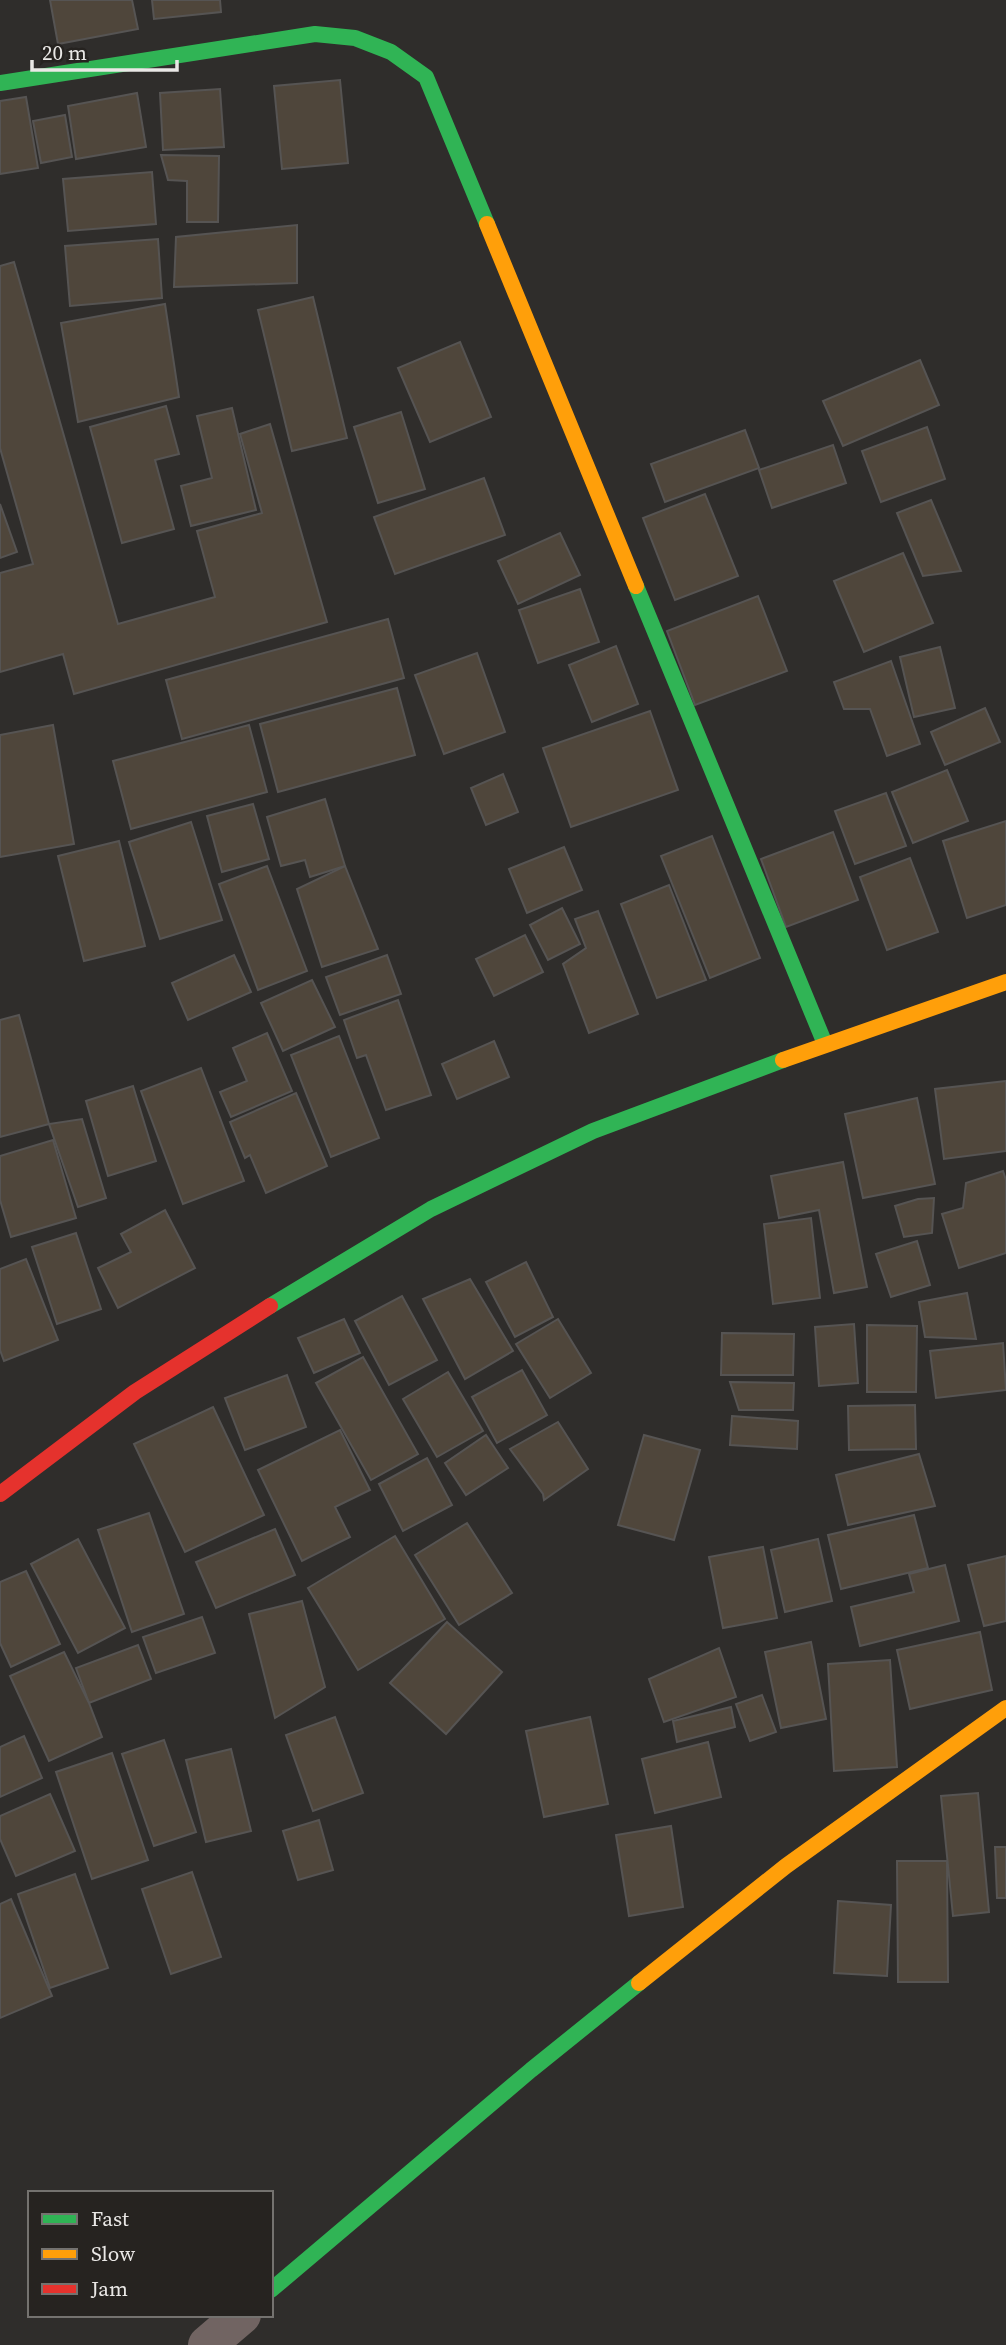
<svg xmlns="http://www.w3.org/2000/svg" width="1006" height="2345" font-family="'Source Serif 4',serif">
	<style>
		.building { fill: #4f463b; stroke: #565453; stroke-width: 2 }
		.lines { fill: none; stroke-linecap: round; stroke-linejoin: round }
		.street { stroke: #716462; stroke-width: 38 }
		.fast { stroke: #30b455; stroke-width: 16 }
		.slow { stroke: #ff9f0a; stroke-width: 16 }
		.jam { stroke: #e5322d; stroke-width: 16 }
	</style>
	<rect width="100%" height="100%" fill="#2f2d2b"/>
	<g class="building">
		<path d="M 50,0 L 132,0 L 138,29 L 58,44 Z"/>
		<path d="M 152,0 L 220,0 L 221,12 L 154,19 Z"/>
		<path d="M 340,80 L 348,163 L 282,169 L 274,86 Z"/>
		<path d="M 220,89 L 224,147 L 163,150 L 160,93 Z"/>
		<path d="M 137,93 L 146,147 L 76,159 L 68,106 Z"/>
		<path d="M 26,97 L 38,168 L 0,174 L 0,101 Z"/>
		<path d="M 65,115 L 72,157 L 41,163 L 33,121 Z"/>
		<path d="M 161,155 L 219,156 L 218,222 L 187,222 L 187,181 L 168,180 Z"/>
		<path d="M 152,172 L 156,224 L 68,231 L 63,179 Z"/>
		<path d="M 297,225 L 297,283 L 174,287 L 176,237 Z"/>
		<path d="M 158,239 L 162,298 L 70,306 L 65,246 Z"/>
		<path d="M 14,262 L 118,624 L 215,597 L 197,531 L 262,513 L 240,434 L 270,424 L 327,622 L 74,694 L 63,654 L 0,672 L 0,573 L 33,564 L 0,448 L 0,266 Z"/>
		<path d="M 313,297 L 347,438 L 292,451 L 258,310 Z"/>
		<path d="M 165,304 L 179,397 L 78,422 L 61,323 Z"/>
		<path d="M 460,342 L 491,417 L 430,442 L 398,368 Z"/>
		<path d="M 920,360 L 939,405 L 843,446 L 823,401 Z"/>
		<path d="M 166,406 L 179,454 L 155,460 L 174,529 L 122,543 L 90,427 Z"/>
		<path d="M 232,408 L 256,510 L 191,526 L 181,486 L 212,478 L 197,416 Z"/>
		<path d="M 401,412 L 425,489 L 378,503 L 354,427 Z"/>
		<path d="M 927,427 L 945,479 L 881,502 L 862,451 Z"/>
		<path d="M 745,430 L 759,468 L 665,502 L 651,464 Z"/>
		<path d="M 833,445 L 846,483 L 772,508 L 759,470 Z"/>
		<path d="M 484,478 L 505,535 L 395,574 L 374,517 Z"/>
		<path d="M 705,494 L 738,576 L 675,600 L 643,518 Z"/>
		<path d="M 931,500 L 961,571 L 923,576 L 897,513 Z"/>
		<path d="M 0,504 L 17,552 L 0,558 Z"/>
		<path d="M 560,533 L 580,575 L 518,604 L 498,561 Z"/>
		<path d="M 903,553 L 933,623 L 864,652 L 834,581 Z"/>
		<path d="M 580,589 L 599,642 L 538,663 L 519,610 Z"/>
		<path d="M 758,596 L 787,671 L 695,705 L 667,631 Z"/>
		<path d="M 388,619 L 404,678 L 182,739 L 166,680 Z"/>
		<path d="M 616,646 L 638,704 L 592,722 L 569,665 Z"/>
		<path d="M 940,647 L 955,708 L 914,717 L 900,657 Z"/>
		<path d="M 477,653 L 505,732 L 444,754 L 415,675 Z"/>
		<path d="M 891,661 L 920,744 L 887,756 L 870,709 L 844,709 L 834,682 Z"/>
		<path d="M 397,688 L 415,755 L 278,792 L 260,724 Z"/>
		<path d="M 985,708 L 1000,742 L 945,765 L 931,732 Z"/>
		<path d="M 650,711 L 678,790 L 571,827 L 543,748 Z"/>
		<path d="M 53,725 L 74,844 L 0,857 L 0,735 Z"/>
		<path d="M 249,725 L 267,792 L 131,829 L 113,761 Z"/>
		<path d="M 947,770 L 968,821 L 913,843 L 892,792 Z"/>
		<path d="M 503,774 L 518,812 L 486,825 L 471,788 Z"/>
		<path d="M 886,793 L 906,846 L 855,864 L 835,811 Z"/>
		<path d="M 325,799 L 345,866 L 310,877 L 305,860 L 281,866 L 267,817 Z"/>
		<path d="M 253,804 L 269,859 L 222,872 L 207,816 Z"/>
		<path d="M 1006,821 L 1006,905 L 967,918 L 943,841 Z"/>
		<path d="M 191,822 L 222,920 L 160,939 L 129,842 Z"/>
		<path d="M 833,832 L 858,900 L 786,927 L 761,859 Z"/>
		<path d="M 712,836 L 760,958 L 710,978 L 661,856 Z"/>
		<path d="M 119,841 L 145,946 L 84,961 L 58,856 Z"/>
		<path d="M 564,847 L 582,890 L 527,913 L 509,869 Z"/>
		<path d="M 910,858 L 938,932 L 887,950 L 860,877 Z"/>
		<path d="M 267,866 L 307,971 L 258,990 L 219,884 Z"/>
		<path d="M 345,866 L 378,949 L 322,967 L 297,889 Z"/>
		<path d="M 669,885 L 706,980 L 657,998 L 621,904 Z"/>
		<path d="M 562,908 L 580,944 L 548,960 L 530,925 Z"/>
		<path d="M 598,911 L 638,1014 L 589,1033 L 563,964 L 586,948 L 575,919 Z"/>
		<path d="M 525,935 L 543,972 L 494,996 L 476,959 Z"/>
		<path d="M 234,955 L 251,992 L 188,1020 L 172,983 Z"/>
		<path d="M 387,955 L 401,994 L 340,1015 L 326,977 Z"/>
		<path d="M 312,980 L 335,1027 L 283,1051 L 261,1003 Z"/>
		<path d="M 398,1000 L 431,1095 L 386,1110 L 366,1055 L 357,1058 L 344,1020 Z"/>
		<path d="M 19,1015 L 49,1124 L 0,1137 L 0,1020 Z"/>
		<path d="M 267,1033 L 292,1091 L 231,1117 L 220,1092 L 247,1081 L 233,1048 Z"/>
		<path d="M 339,1036 L 379,1138 L 331,1157 L 291,1055 Z"/>
		<path d="M 494,1041 L 509,1077 L 457,1099 L 442,1064 Z"/>
		<path d="M 201,1068 L 244,1181 L 183,1204 L 141,1091 Z"/>
		<path d="M 1006,1081 L 1006,1151 L 944,1159 L 935,1089 Z"/>
		<path d="M 133,1086 L 156,1161 L 108,1176 L 86,1101 Z"/>
		<path d="M 296,1093 L 327,1166 L 266,1193 L 250,1155 L 245,1158 L 230,1122 Z"/>
		<path d="M 917,1098 L 935,1184 L 863,1198 L 845,1114 Z"/>
		<path d="M 82,1119 L 106,1198 L 78,1207 L 49,1124 Z"/>
		<path d="M 53,1140 L 76,1218 L 11,1237 L 0,1200 L 0,1156 Z"/>
		<path d="M 843,1162 L 867,1287 L 834,1293 L 819,1210 L 779,1218 L 771,1176 Z"/>
		<path d="M 1003,1171 L 1006,1180 L 1006,1253 L 959,1268 L 942,1214 L 963,1208 L 966,1183 Z"/>
		<path d="M 934,1198 L 932,1233 L 904,1237 L 895,1206 L 918,1199 Z"/>
		<path d="M 165,1210 L 195,1268 L 118,1308 L 98,1268 L 131,1252 L 121,1234 Z"/>
		<path d="M 811,1218 L 820,1298 L 773,1304 L 764,1224 Z"/>
		<path d="M 76,1233 L 101,1309 L 57,1324 L 32,1247 Z"/>
		<path d="M 917,1241 L 930,1285 L 891,1297 L 876,1254 Z"/>
		<path d="M 26,1259 L 58,1340 L 4,1361 L 0,1350 L 0,1269 Z"/>
		<path d="M 526,1262 L 553,1317 L 515,1337 L 486,1282 Z"/>
		<path d="M 470,1279 L 513,1351 L 465,1379 L 423,1299 Z"/>
		<path d="M 967,1293 L 976,1339 L 925,1337 L 919,1302 Z"/>
		<path d="M 402,1296 L 437,1360 L 389,1385 L 355,1321 Z"/>
		<path d="M 344,1319 L 360,1353 L 314,1373 L 298,1338 Z"/>
		<path d="M 558,1319 L 591,1373 L 550,1398 L 516,1344 Z"/>
		<path d="M 854,1324 L 858,1383 L 819,1386 L 815,1327 Z"/>
		<path d="M 867,1325 L 917,1326 L 916,1392 L 867,1392 Z"/>
		<path d="M 722,1333 L 794,1334 L 793,1375 L 721,1375 Z"/>
		<path d="M 1003,1343 L 1006,1390 L 936,1398 L 930,1351 Z"/>
		<path d="M 363,1357 L 418,1454 L 371,1480 L 316,1383 Z"/>
		<path d="M 522,1370 L 547,1415 L 497,1443 L 472,1397 Z"/>
		<path d="M 448,1372 L 483,1431 L 437,1457 L 403,1399 Z"/>
		<path d="M 287,1375 L 306,1427 L 245,1450 L 225,1398 Z"/>
		<path d="M 730,1382 L 794,1383 L 793,1410 L 739,1410 Z"/>
		<path d="M 915,1405 L 916,1449 L 849,1450 L 848,1406 Z"/>
		<path d="M 213,1407 L 264,1515 L 185,1552 L 134,1444 Z"/>
		<path d="M 732,1416 L 798,1421 L 797,1449 L 730,1445 Z"/>
		<path d="M 558,1422 L 588,1469 L 544,1500 L 543,1494 L 510,1449 Z"/>
		<path d="M 340,1430 L 370,1490 L 335,1507 L 350,1537 L 302,1561 L 258,1470 Z"/>
		<path d="M 486,1435 L 508,1468 L 466,1495 L 445,1463 Z"/>
		<path d="M 644,1435 L 700,1450 L 674,1540 L 618,1525 Z"/>
		<path d="M 919,1454 L 935,1506 L 848,1525 L 836,1475 Z"/>
		<path d="M 427,1458 L 452,1505 L 403,1531 L 379,1484 Z"/>
		<path d="M 149,1513 L 184,1614 L 132,1632 L 98,1530 Z"/>
		<path d="M 914,1515 L 928,1568 L 841,1589 L 828,1535 Z"/>
		<path d="M 467,1523 L 512,1593 L 459,1625 L 415,1555 Z"/>
		<path d="M 275,1529 L 295,1575 L 216,1608 L 196,1562 Z"/>
		<path d="M 395,1536 L 445,1619 L 358,1670 L 308,1588 Z"/>
		<path d="M 78,1539 L 125,1628 L 78,1653 L 31,1564 Z"/>
		<path d="M 818,1539 L 832,1601 L 785,1612 L 771,1550 Z"/>
		<path d="M 763,1547 L 777,1618 L 723,1628 L 709,1557 Z"/>
		<path d="M 1006,1556 L 1006,1621 L 984,1626 L 968,1565 Z"/>
		<path d="M 945,1565 L 959,1621 L 860,1646 L 851,1607 L 914,1592 L 909,1574 Z"/>
		<path d="M 26,1571 L 60,1644 L 11,1667 L 0,1643 L 0,1582 Z"/>
		<path d="M 302,1601 L 325,1687 L 275,1718 L 249,1614 Z"/>
		<path d="M 202,1617 L 215,1653 L 156,1673 L 143,1637 Z"/>
		<path d="M 447,1622 L 502,1672 L 446,1734 L 390,1683 Z"/>
		<path d="M 980,1632 L 992,1690 L 910,1709 L 897,1650 Z"/>
		<path d="M 811,1642 L 826,1719 L 781,1728 L 765,1652 Z"/>
		<path d="M 138,1645 L 151,1679 L 89,1703 L 76,1668 Z"/>
		<path d="M 719,1648 L 736,1697 L 664,1722 L 649,1679 Z"/>
		<path d="M 64,1652 L 89,1703 L 102,1737 L 49,1761 L 10,1676 Z"/>
		<path d="M 890,1660 L 897,1767 L 834,1771 L 828,1664 Z"/>
		<path d="M 762,1695 L 776,1732 L 750,1741 L 736,1704 Z"/>
		<path d="M 731,1707 L 735,1727 L 677,1742 L 673,1721 Z"/>
		<path d="M 335,1717 L 363,1793 L 313,1811 L 286,1735 Z"/>
		<path d="M 590,1717 L 608,1804 L 544,1817 L 526,1731 Z"/>
		<path d="M 24,1736 L 42,1778 L 0,1797 L 0,1747 Z"/>
		<path d="M 164,1740 L 196,1832 L 154,1846 L 122,1754 Z"/>
		<path d="M 708,1742 L 721,1797 L 655,1813 L 642,1759 Z"/>
		<path d="M 231,1749 L 251,1831 L 206,1842 L 186,1760 Z"/>
		<path d="M 112,1753 L 148,1860 L 92,1879 L 56,1772 Z"/>
		<path d="M 978,1793 L 989,1912 L 953,1916 L 941,1796 Z"/>
		<path d="M 50,1794 L 75,1851 L 16,1876 L 0,1839 L 0,1816 Z"/>
		<path d="M 319,1820 L 333,1870 L 298,1880 L 283,1831 Z"/>
		<path d="M 671,1826 L 683,1907 L 629,1916 L 616,1835 Z"/>
		<path d="M 995,1847 L 1006,1847 L 1006,1898 L 997,1898 Z"/>
		<path d="M 897,1861 L 947,1861 L 948,1982 L 898,1982 Z"/>
		<path d="M 192,1872 L 221,1957 L 171,1974 L 142,1889 Z"/>
		<path d="M 75,1874 L 108,1968 L 50,1988 L 18,1894 Z"/>
		<path d="M 11,1899 L 52,1996 L 0,2018 L 0,1904 Z"/>
		<path d="M 838,1901 L 891,1905 L 887,1976 L 834,1973 Z"/>
	</g>
	<g class="lines">
		<path class="street" d="M 207,2345 L 242,2315"/>
		<g class="fast">
			<path d="M 0,83 L 315,34 L 355,38 L 391,52 L 426,77 L 487,224"/>
			<path d="M 636,586 L 825,1044"/>
			<path d="M 270,1306 L 431,1209 L 593,1131 L 783,1060"/>
			<path d="M 271,2290 L 531,2070 L 639,1983"/>
		</g>
		<g class="slow">
			<path d="M 487,224 L 636,586"/>
			<path d="M 783,1060 L 1006,982"/>
			<path d="M 639,1983 L 786,1866 L 1006,1708"/>
		</g>
		<path class="jam" d="M 0,1494 L 135,1392 L 270,1306"/>
	</g>
	<rect x="28" y="2191" width="245" height="126" fill="#262320" stroke="#74726f" stroke-width="2"/>
	<rect x="42" y="2214" width="35" height="10" fill="#30b455" stroke="#74726f" stroke-width="2"/>
	<text x="91" y="2226" font-size="21" fill="#eae8e6">Fast</text>
	<rect x="42" y="2249" width="35" height="10" fill="#ff9f0a" stroke="#74726f" stroke-width="2"/>
	<text x="91" y="2261" font-size="21" fill="#eae8e6">Slow</text>
	<rect x="42" y="2284" width="35" height="10" fill="#e5322d" stroke="#74726f" stroke-width="2"/>
	<text x="91" y="2296" font-size="21" fill="#eae8e6">Jam</text>
	<path d="M32 60v10h145v-10" fill="none" stroke="#eae8e6" stroke-width="3.5"/>
	<text x="42" y="60" font-size="21" fill="#eae8e6" stroke="#262320" stroke-width="5" paint-order="stroke">20 m</text>
</svg>
